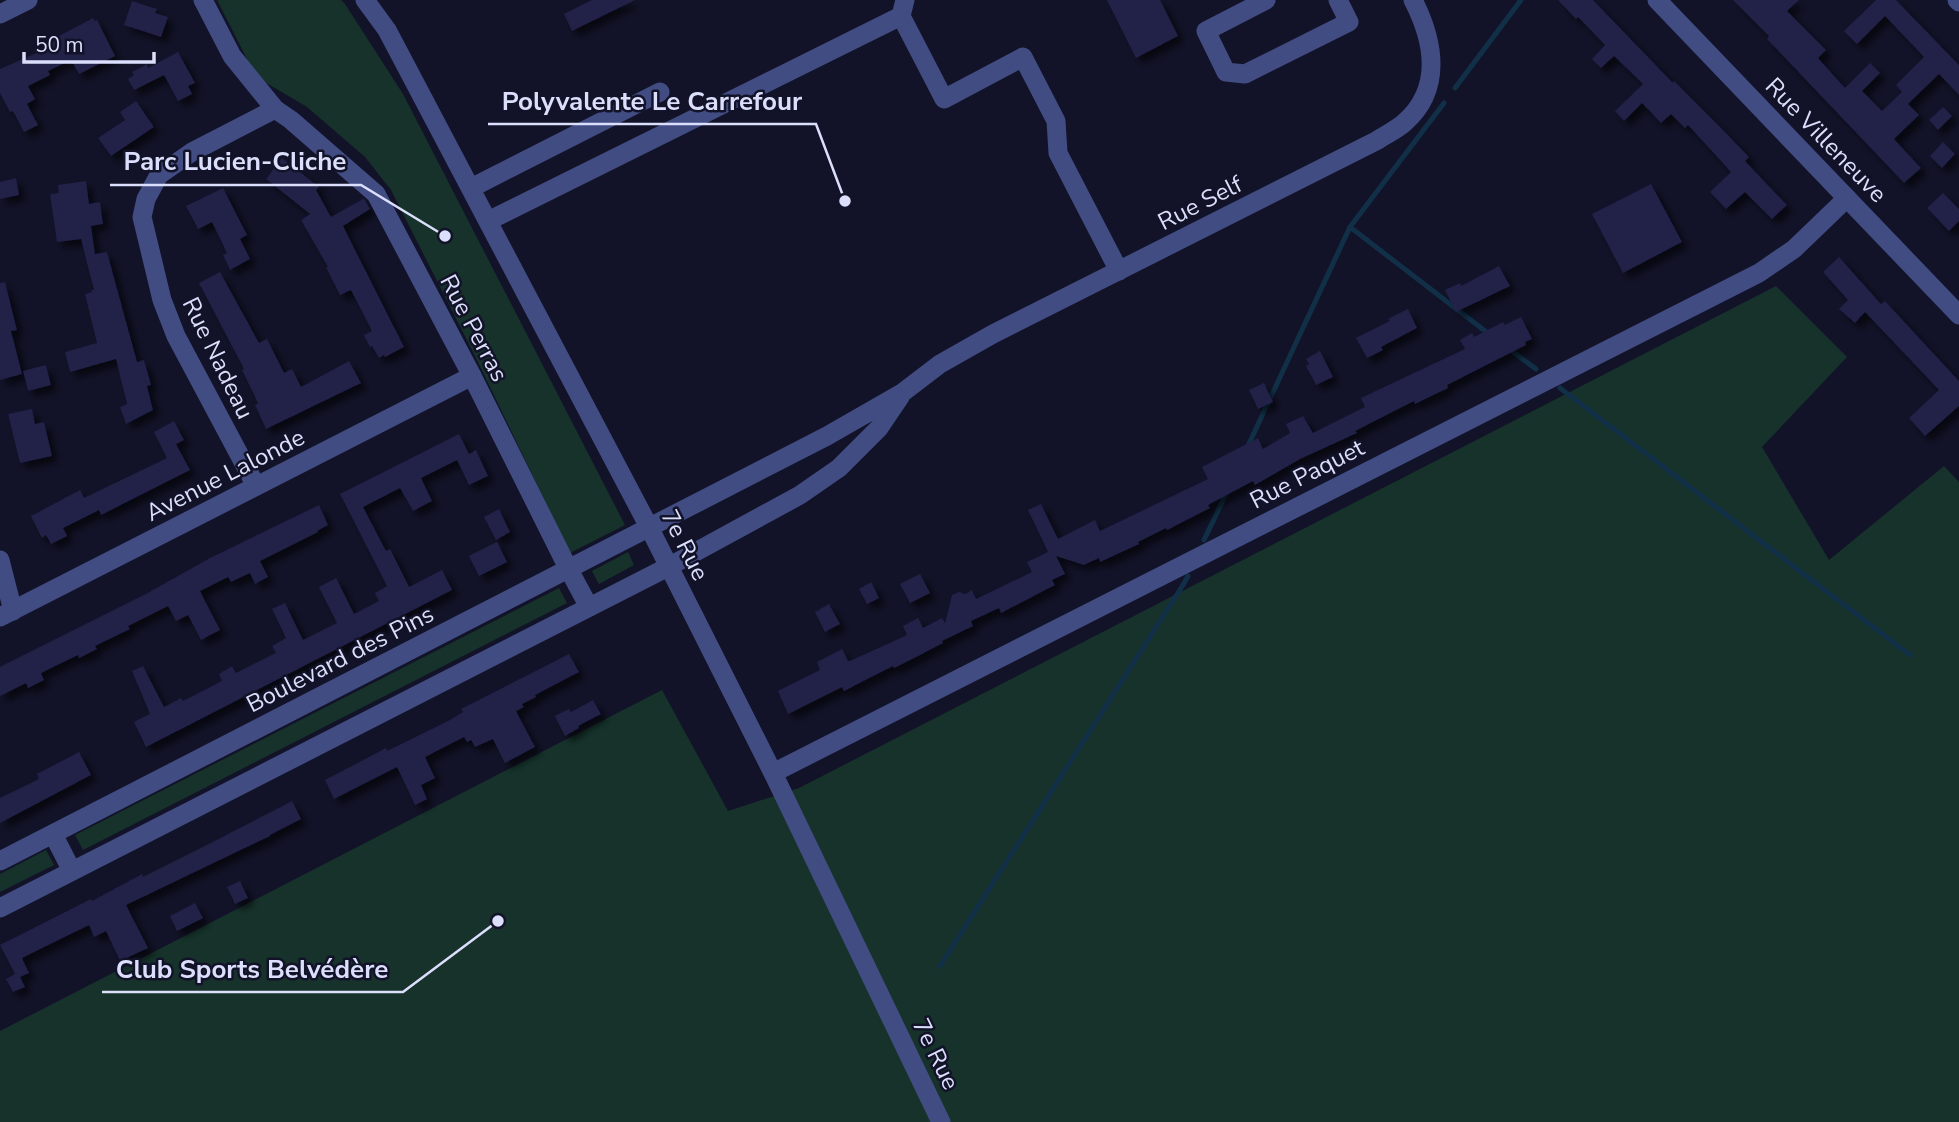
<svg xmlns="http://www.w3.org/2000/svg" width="1959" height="1122" font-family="'Nunito Sans',sans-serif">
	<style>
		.green { fill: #16322b }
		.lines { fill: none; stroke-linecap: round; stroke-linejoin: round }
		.stream { stroke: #113048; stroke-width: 5 }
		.building { fill: #202048; filter: url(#shadow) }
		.minor { stroke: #414c83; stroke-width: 19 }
		.labels { text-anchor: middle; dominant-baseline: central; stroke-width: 5; stroke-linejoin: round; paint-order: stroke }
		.street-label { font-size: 24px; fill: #dcdffc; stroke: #121328 }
		.leader { fill: none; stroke: #dcdffc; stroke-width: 2.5 }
		.callout-dot { fill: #dcdffc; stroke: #121328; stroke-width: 2.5 }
		.callout-label { font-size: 26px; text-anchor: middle; font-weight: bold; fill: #dcdffc; stroke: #121328; stroke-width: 5; stroke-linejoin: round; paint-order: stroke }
	</style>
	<defs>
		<filter id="shadow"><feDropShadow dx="6" dy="6" stdDeviation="3.5" flood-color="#0009"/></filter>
	</defs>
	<rect width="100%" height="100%" fill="#121328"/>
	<g class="green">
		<path d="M 217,0 L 341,0 L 345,4 L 403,94 L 625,525 L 570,553 L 476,358 L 391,190 L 365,157 L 307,107 L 263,81 L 251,67 Z"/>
		<path d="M 1776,286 L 1847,357 L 1762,447 L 1829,560 L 1944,466 L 1959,482 L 1959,1122 L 0,1122 L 0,1031 L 662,690 L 728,811 L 799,788 Z"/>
		<path d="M 628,552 L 634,565 L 599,584 L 592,571 Z"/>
		<path d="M 559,588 L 567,603 L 83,850 L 75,835 Z"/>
		<path d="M 46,850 L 54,865 L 0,892 L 0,874 Z"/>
	</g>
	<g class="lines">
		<g class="stream">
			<path d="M 1455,88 L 1521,0"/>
			<path d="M 1350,227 L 1489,334"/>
			<path d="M 1508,348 L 1536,369"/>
			<path d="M 1560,388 L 1910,655"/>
			<path d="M 1247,448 L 1350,227 L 1444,103"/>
			<path d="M 1204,540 L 1227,492"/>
			<path d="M 940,966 L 1183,585 L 1188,576"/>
		</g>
	</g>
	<g class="building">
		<path d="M 592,0 L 635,0 L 572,31 L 564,14 Z"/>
		<path d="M 1107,0 L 1160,0 L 1178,36 L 1136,58 Z"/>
		<path d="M 1558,0 L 1593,0 L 1673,83 L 1674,81 L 1721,128 L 1749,157 L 1745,161 L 1787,205 L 1772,219 L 1745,192 L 1726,209 L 1710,192 L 1731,172 L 1688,125 L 1685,128 L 1671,114 L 1661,123 L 1642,103 L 1624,121 L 1615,111 L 1643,84 L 1614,56 L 1601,68 L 1592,59 L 1605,45 L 1578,17 L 1576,19 Z"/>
		<path d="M 1733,0 L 1799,0 L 1787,11 L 1826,50 L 1818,58 L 1845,88 L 1870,63 L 1880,73 L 1862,91 L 1882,111 L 1902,92 L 1896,85 L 1924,57 L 1885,16 L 1857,44 L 1844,31 L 1876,0 L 1896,0 L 1959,65 L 1959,95 L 1939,74 L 1908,104 L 1919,115 L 1894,139 L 1921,168 L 1904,183 L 1767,39 L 1769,36 Z"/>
		<path d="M 132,1 L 157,9 L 155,13 L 168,17 L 161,37 L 124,25 Z"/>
		<path d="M 93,18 L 95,21 L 97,20 L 115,56 L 79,74 L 71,60 L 48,71 L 50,75 L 28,86 L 35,99 L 27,104 L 38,125 L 24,132 L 13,111 L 10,112 L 0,93 L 0,69 L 48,48 L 46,45 L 60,38 L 59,36 Z"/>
		<path d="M 178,52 L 195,83 L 188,86 L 192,94 L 178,101 L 164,75 L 134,90 L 128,79 L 134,75 L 132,72 L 147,64 L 148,68 Z"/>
		<path d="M 136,101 L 154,127 L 111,156 L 98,138 L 125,120 L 120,112 Z"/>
		<path d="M 1943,107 L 1952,116 L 1938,130 L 1929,120 Z"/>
		<path d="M 1943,142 L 1955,154 L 1942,168 L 1930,156 Z"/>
		<path d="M 282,158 L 319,187 L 316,190 L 331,217 L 363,199 L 365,200 L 370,209 L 343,226 L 404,347 L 385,357 L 384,355 L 379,358 L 372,346 L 370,347 L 364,335 L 372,331 L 351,290 L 340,295 L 326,267 L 328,267 L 301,220 L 310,214 L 266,179 Z"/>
		<path d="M 16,178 L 19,195 L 0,199 L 0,182 Z"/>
		<path d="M 86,181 L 89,204 L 100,202 L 103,224 L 91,226 L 95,254 L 107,252 L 137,362 L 144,360 L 151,385 L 147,386 L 153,410 L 126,424 L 120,407 L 127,404 L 116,359 L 70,372 L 65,352 L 97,343 L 85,294 L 92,292 L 91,290 L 94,290 L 81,239 L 57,242 L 50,194 L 59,193 L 58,185 Z"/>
		<path d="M 1651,184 L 1682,242 L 1623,273 L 1592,214 Z"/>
		<path d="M 223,188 L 247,235 L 240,239 L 250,259 L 230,270 L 223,255 L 227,253 L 212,222 L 198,229 L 186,206 Z"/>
		<path d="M 1943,193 L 1959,209 L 1959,221 L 1949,231 L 1927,208 Z"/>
		<path d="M 1839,257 L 1881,304 L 1885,301 L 1959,381 L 1959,406 L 1925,436 L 1909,418 L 1939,390 L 1865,312 L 1855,323 L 1839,309 L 1848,300 L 1823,272 Z"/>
		<path d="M 1499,266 L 1510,286 L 1456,312 L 1445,290 L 1460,283 L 1461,286 Z"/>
		<path d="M 220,272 L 259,343 L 267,339 L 284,373 L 292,369 L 301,387 L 349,361 L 361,383 L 266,429 L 255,405 L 258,403 L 242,370 L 244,369 L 199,283 Z"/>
		<path d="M 5,282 L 17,330 L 11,331 L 22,374 L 0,380 L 0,283 Z"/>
		<path d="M 1408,309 L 1417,328 L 1381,347 L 1383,350 L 1367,358 L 1356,338 L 1390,321 L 1388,319 Z"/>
		<path d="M 1521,317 L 1532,339 L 1525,342 L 1526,345 L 1447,385 L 1448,388 L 1415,404 L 1414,401 L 1355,431 L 1357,433 L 1300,459 L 1255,485 L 1253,481 L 1208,505 L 1210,508 L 1167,530 L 1166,528 L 1138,542 L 1139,544 L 1100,562 L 1099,558 L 1084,565 L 1056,556 L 1065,574 L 1052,580 L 1055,585 L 1001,613 L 999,608 L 971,621 L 973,626 L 942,641 L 943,643 L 920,655 L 894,668 L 893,666 L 844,691 L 842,687 L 788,714 L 778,691 L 820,670 L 817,662 L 842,649 L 848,661 L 852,660 L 907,635 L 903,626 L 918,618 L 923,628 L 942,618 L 945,623 L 952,595 L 959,592 L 965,594 L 972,590 L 976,599 L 1032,572 L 1027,562 L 1048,552 L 1028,510 L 1041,504 L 1058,539 L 1095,520 L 1100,531 L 1208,479 L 1202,467 L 1258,438 L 1263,449 L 1290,433 L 1286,424 L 1303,416 L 1313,433 L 1365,407 L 1361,398 L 1465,349 L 1460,340 L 1472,333 L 1474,337 L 1503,322 L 1505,325 Z"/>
		<path d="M 1320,351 L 1333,377 L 1316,385 L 1306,366 L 1309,364 L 1306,359 Z"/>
		<path d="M 46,365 L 51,385 L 28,391 L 23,371 Z"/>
		<path d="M 1264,383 L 1273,402 L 1258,409 L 1249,390 Z"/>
		<path d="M 32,409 L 35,424 L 44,422 L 52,456 L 20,463 L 8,414 Z"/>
		<path d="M 174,421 L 184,440 L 176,444 L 190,470 L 101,515 L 99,510 L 63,528 L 67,536 L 51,544 L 46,535 L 42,538 L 31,516 L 80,490 L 84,498 L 167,458 L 154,432 Z"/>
		<path d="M 459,434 L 469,454 L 476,450 L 488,476 L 469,485 L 457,460 L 421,478 L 432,501 L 413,511 L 400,488 L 363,507 L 386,551 L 390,549 L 409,587 L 442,570 L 452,590 L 146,747 L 134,722 L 150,714 L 132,671 L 143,666 L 164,707 L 181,698 L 183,701 L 222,681 L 219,674 L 232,666 L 236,673 L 276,653 L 272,646 L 286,638 L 272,609 L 285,603 L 303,640 L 337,623 L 319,587 L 336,578 L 354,614 L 379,601 L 375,593 L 387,586 L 340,494 Z"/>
		<path d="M 319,505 L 328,525 L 317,531 L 318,532 L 260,561 L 268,577 L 255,584 L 250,573 L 231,582 L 228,577 L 200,591 L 220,630 L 201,640 L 188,615 L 176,621 L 168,606 L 128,626 L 130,629 L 95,646 L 97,649 L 79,658 L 78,655 L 41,673 L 44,680 L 28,688 L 26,683 L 0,696 L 0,667 L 144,595 L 210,558 Z"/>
		<path d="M 499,509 L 510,532 L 496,540 L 484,517 Z"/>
		<path d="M 497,542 L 507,562 L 479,576 L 469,556 Z"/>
		<path d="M 920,574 L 930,593 L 910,603 L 900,584 Z"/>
		<path d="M 871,582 L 879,598 L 867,604 L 859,589 Z"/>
		<path d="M 829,604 L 840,624 L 825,632 L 815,612 Z"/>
		<path d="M 569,654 L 579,672 L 535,695 L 536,697 L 522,704 L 524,707 L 516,711 L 535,747 L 505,763 L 493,739 L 475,747 L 471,740 L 467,742 L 464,737 L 425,757 L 435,778 L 421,785 L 427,799 L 415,805 L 397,767 L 334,799 L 325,780 L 386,748 L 387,751 L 450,720 L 463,712 L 461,709 Z"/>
		<path d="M 593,700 L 601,714 L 578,726 L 579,728 L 565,736 L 555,716 L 569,709 L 571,712 Z"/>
		<path d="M 79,752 L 91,775 L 0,823 L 0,798 L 39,779 L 37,774 Z"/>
		<path d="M 292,801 L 301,819 L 270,835 L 270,836 L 126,905 L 148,948 L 120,961 L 106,931 L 94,937 L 89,925 L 22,958 L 29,973 L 20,977 L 25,987 L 13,992 L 6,979 L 15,974 L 0,945 L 91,899 L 92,901 L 142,874 L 143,877 L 207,845 Z"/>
		<path d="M 240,881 L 248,898 L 235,904 L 227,887 Z"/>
		<path d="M 195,903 L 203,918 L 177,931 L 170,916 Z"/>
	</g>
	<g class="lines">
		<g class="minor">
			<path d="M 203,0 L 232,56 L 275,109 L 291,120 L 376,194 L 472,376 L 568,568 L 589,607"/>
			<path d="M 365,0 L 387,30 L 649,527 L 773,773 L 941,1122"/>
			<path d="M 1266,0 L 1206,31 L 1226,72 L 1245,74 L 1349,22 L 1338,0"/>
			<path d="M 1657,0 L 1959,315"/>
			<path d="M 1957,0 L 1959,2"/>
			<path d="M 0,14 L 28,0"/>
			<path d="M 901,16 L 944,99 L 1023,57 L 1056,121 L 1058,153 L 1119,271"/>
			<path d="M 471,188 L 660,92"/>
			<path d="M 488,221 L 901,16 L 905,0"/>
			<path d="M 256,486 L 176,336 L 162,300 L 142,217 L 146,199 L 159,175 L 192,152 L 275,109"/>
			<path d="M 0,560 L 13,611"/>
			<path d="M 0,617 L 472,376"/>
			<path d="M 773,773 L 1759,273 L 1794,249 L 1847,198"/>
			<path d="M 53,834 L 72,871"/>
			<path d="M 0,861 L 827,436 L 902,393 L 940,364 L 993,334 L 1376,141 C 1385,135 1396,130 1404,123 C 1443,89 1434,41 1413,0"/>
			<path d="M 0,908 L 668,567 L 800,495 L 839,468 L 879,428 L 900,397"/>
		</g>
	</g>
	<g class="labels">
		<g class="street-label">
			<text transform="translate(1826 140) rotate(46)">Rue Villeneuve</text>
			<text transform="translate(1200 203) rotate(-27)">Rue Self</text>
			<text transform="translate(474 328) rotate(62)">Rue Perras</text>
			<text transform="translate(218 358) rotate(64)">Rue Nadeau</text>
			<text transform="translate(1307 474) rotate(-27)">Rue Paquet</text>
			<text transform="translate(225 475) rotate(-27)">Avenue Lalonde</text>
			<text transform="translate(685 545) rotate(63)">7e Rue</text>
			<text transform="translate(340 659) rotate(-27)">Boulevard des Pins</text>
			<text transform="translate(936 1054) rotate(64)">7e Rue</text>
		</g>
	</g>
	<path class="leader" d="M845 201L816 124H488M445 236L361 185H110M498 921L403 992H102"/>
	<g class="callout-dot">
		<circle cx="845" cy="201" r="7"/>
		<circle cx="445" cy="236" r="7"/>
		<circle cx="498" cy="921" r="7"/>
	</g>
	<g class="callout-label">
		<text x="652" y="110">Polyvalente Le Carrefour</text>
		<text x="235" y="170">Parc Lucien-Cliche</text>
		<text x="252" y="978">Club Sports Belvédère</text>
	</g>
	<path d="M24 52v10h130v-10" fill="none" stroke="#dcdffc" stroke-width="3.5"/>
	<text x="35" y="52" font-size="21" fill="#dcdffc" stroke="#121328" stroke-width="5" paint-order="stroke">50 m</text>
</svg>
